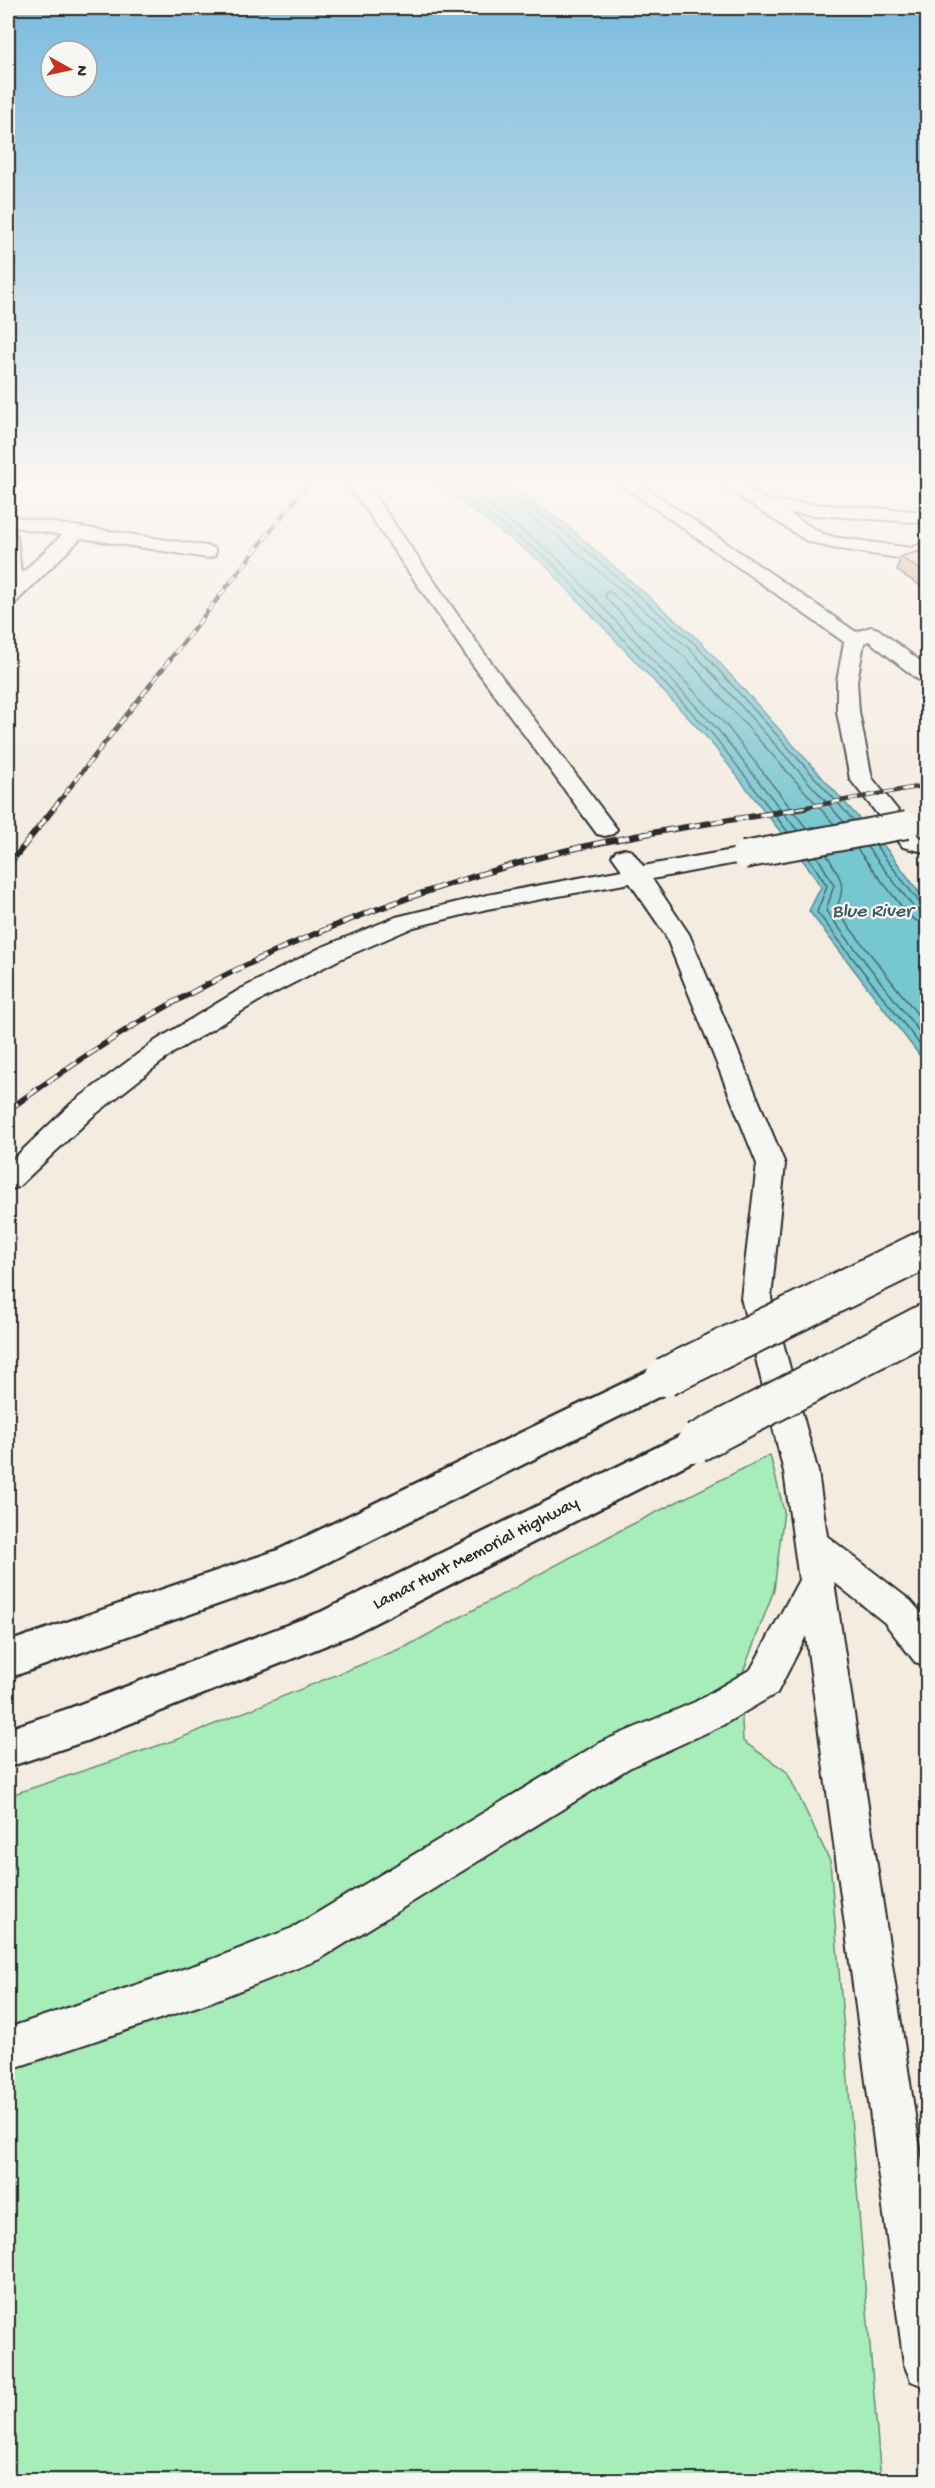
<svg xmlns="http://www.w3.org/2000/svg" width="935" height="2488" font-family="'Gochi Hand',sans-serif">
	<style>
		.green { fill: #a6edb9; stroke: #688c72; stroke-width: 1.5 }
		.water { fill: #77c7d0; stroke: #59898e; stroke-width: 1.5 }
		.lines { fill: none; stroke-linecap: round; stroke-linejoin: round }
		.shore { stroke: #49696d; stroke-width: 1.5 }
		.minor-casing { stroke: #2b2b2b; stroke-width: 4 }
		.highway-casing { stroke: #2b2b2b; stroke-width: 5 }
		.minor { fill: #f6f6f2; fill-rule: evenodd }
		.highway { fill: #f6f6f2; fill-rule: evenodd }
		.rail-far1-casing { stroke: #2b2b2b; stroke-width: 4.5 }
		.rail-casing { stroke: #2b2b2b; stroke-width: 6 }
		.rail-far1 { stroke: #f6f6f2; stroke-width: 3; stroke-dasharray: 9; stroke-linecap: butt }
		.rail { stroke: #f6f6f2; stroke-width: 4; stroke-dasharray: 12; stroke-linecap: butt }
		.minor-bridge-casing { stroke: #2b2b2b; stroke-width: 30; stroke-linecap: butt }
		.highway-bridge-casing { stroke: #2b2b2b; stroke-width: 42; stroke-linecap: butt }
		.minor-bridge { stroke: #f6f6f2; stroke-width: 26 }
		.highway-bridge { stroke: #f6f6f2; stroke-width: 38 }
		.wall { fill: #cda987; stroke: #2b2b2b; stroke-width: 1.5 }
		.building { fill: #eec49d; stroke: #2b2b2b; stroke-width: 1.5 }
		.labels { text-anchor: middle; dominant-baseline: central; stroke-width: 4.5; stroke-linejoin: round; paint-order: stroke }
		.street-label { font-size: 18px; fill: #2b2b2b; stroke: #f6f6f2 }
		.water-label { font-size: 20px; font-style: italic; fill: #425a5d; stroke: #f6f6f2 }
	</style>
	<rect width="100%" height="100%" fill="#f4ece1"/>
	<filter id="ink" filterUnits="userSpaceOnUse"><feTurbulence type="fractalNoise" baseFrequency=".0167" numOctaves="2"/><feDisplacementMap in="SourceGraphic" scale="12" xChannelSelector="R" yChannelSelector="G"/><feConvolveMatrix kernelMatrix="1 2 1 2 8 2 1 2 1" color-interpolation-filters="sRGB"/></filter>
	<g filter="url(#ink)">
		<path class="green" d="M 770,1455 L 784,1511 L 774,1590 L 740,1680 L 743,1741 L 787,1772 L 830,1861 L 881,2480 L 8,2480 L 8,1796 L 178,1739 L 407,1646 L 619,1531 Z"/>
		<path class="water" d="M 436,483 L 503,483 L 564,523 L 701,642 L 890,853 L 927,903 L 927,1065 L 809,911 L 821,887 L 811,871 L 709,740 L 544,564 Z"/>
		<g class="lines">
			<g class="shore">
				<path d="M 446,483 L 549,560 L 714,736 L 788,832"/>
				<path d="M 458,483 L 554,555 L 719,731 L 797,830"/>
				<path d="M 493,483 L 498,495 L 555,534 L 692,651 L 844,822"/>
				<path d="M 501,483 L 503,490 L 560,528 L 697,646 L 853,820"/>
				<path d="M 807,829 L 726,725 L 605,597 L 606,592 L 610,592 L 686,658 L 834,824"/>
				<path d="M 876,846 L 920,903 L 928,906"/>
				<path d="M 867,847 L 915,909 L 928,913"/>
				<path d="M 857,849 L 909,916 L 917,921 L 928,922"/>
				<path d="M 827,855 C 841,879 847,883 836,910 L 928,1028"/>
				<path d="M 817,856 L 834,885 L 826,911 L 928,1043"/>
				<path d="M 809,858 L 827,886 L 817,912 L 928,1055"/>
			</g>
			<defs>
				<g id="minor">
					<path d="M 344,483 L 363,483 L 375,496 L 484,653 L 613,824 L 617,829 L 613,834 L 605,836 L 597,834 L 470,661 L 362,504 Z"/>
					<path d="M 619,483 L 639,483 L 856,632 L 871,627 L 878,629 L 928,667 L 928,684 L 921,682 L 869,641 L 864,643 L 857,681 L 859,712 L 872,778 L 919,837 L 928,839 L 928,853 L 903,847 L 850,779 L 837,712 L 837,681 L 844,642 Z"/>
					<path d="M 718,483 L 739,483 L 768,501 L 928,512 L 928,523 L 788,513 L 821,533 L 833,537 L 911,548 L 928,541 L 928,555 L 912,560 L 832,548 L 807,541 Z"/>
					<path d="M 8,516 L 207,546 L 214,548 L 216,552 L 214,556 L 207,558 L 81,538 L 15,603 L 8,605 L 8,532 L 15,533 L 17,537 L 21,574 L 62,535 L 8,526 Z"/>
					<path d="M 744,848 L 752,850 L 756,855 L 752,860 L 652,879 L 689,934 L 785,1164 L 771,1298 L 818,1472 L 827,1536 L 911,1601 L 928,1621 L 928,1666 L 915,1662 L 885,1623 L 834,1582 L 928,2201 L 928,2388 L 911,2381 L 904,2364 L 806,1636 L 777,1693 L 721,1726 L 629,1768 L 320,1959 L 213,2001 L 8,2070 L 8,2028 L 213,1959 L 292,1928 L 601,1742 L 695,1702 L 751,1669 L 799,1580 L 784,1472 L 741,1298 L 757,1164 L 665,934 L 630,883 L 487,909 L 414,927 L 338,960 L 257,1002 L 173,1053 L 92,1117 L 18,1187 L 8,1190 L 8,1164 L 72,1103 L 155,1041 L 239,990 L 320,948 L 396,917 L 487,895 L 622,870 L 612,856 L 616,851 L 624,849 L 632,851 L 643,866 Z"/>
				</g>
				<g id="highway">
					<path d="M 665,1363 L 678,1367 L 683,1377 L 678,1387 L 304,1574 L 8,1678 L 8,1642 L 278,1550 Z"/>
					<path d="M 696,1428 L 709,1433 L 714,1443 L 709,1453 L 349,1636 L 86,1741 L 8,1767 L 8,1729 L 70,1708 L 321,1612 Z"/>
				</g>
			</defs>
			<use href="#minor" class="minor-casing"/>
			<use href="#highway" class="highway-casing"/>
			<use href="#minor" class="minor"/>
			<use href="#highway" class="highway"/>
			<defs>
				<g id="rail-far1">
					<path d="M 53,809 L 308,483"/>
					<path d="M 796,809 L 928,785"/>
				</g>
				<g id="rail">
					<path d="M 8,866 L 54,808"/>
					<path d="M 8,1110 C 50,1080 92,1051 136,1024 C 269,945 414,889 564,851 C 643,832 725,821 805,808"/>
				</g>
			</defs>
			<use href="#rail-far1" class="rail-far1-casing"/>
			<use href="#rail" class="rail-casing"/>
			<use href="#rail-far1" class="rail-far1"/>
			<use href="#rail" class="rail"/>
			<defs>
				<path id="minor-bridge" d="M 744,855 L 907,825"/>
				<g id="highway-bridge">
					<path d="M 665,1377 L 928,1248"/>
					<path d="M 696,1443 L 928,1322"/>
				</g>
			</defs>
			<use href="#minor-bridge" class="minor-bridge-casing"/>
			<use href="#highway-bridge" class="highway-bridge-casing"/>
			<use href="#minor-bridge" class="minor-bridge"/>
			<use href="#highway-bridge" class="highway-bridge"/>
		</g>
		<path class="wall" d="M 927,549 L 927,590 L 897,571 L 900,557 Z"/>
		<path class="building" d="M 927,549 L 927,574 L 900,557 Z"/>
	</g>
	<linearGradient id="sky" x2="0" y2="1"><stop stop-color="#7bbcde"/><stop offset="0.58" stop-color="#faf6f2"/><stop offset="1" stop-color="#faf6f2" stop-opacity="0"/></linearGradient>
	<rect width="935" height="831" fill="url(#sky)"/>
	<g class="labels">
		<g class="street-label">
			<text transform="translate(476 1554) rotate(-27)">Lamar Hunt Memorial Highway</text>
		</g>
		<g class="water-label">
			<text x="872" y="912">Blue River</text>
		</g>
	</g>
	<rect width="935" height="2488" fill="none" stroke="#f6f6f2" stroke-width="30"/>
	<rect x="15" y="15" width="905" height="2458" fill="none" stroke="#2b2b2b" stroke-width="2" filter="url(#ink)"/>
	<g transform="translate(69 69) rotate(98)"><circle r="28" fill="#f6f6f2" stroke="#a5a5a2" stroke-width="1.5"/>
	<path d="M0-4.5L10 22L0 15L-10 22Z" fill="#c8321e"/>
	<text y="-9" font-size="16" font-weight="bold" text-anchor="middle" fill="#2b2b2b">N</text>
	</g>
</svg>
